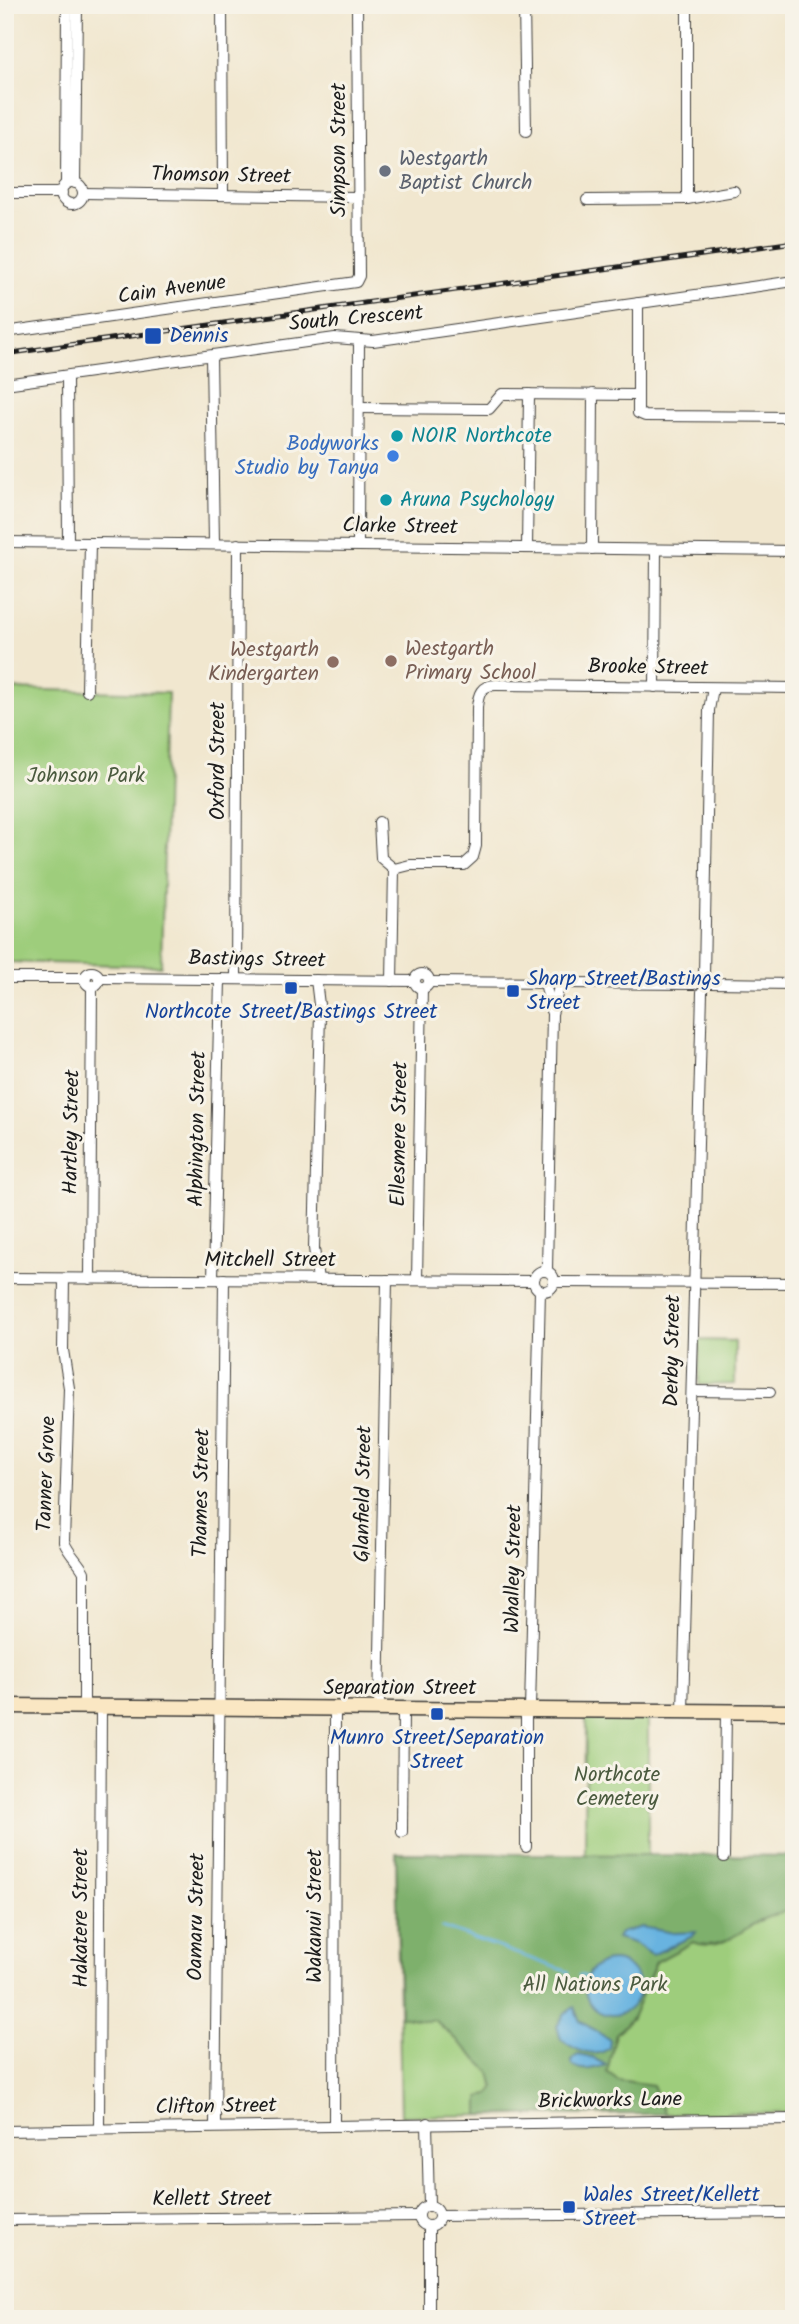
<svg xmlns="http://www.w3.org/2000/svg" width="799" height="2324" font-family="Kalam,sans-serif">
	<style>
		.green { fill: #9ecd7c; stroke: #5d744c; stroke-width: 2 }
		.forest { fill: #7eb06c; stroke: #4d6644; stroke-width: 2 }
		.water { fill: #67b3e0; stroke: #42687e; stroke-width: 2 }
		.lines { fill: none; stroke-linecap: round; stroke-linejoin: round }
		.stream { stroke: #67b3e0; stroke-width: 2.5 }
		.street-casing { stroke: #3c3a37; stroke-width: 12 }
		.secondary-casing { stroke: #3c3a37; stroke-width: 17 }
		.street { stroke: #fff; stroke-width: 10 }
		.secondary { stroke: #fae7c3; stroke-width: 14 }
		.rail-casing { stroke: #1c1c1c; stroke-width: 5 }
		.rail { stroke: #f7f3e8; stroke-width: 2.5; stroke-dasharray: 8; stroke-linecap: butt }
		.worship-dot { fill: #6b7280; stroke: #f7f3e8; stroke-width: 2.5 }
		.transit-dot { fill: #1a4fb4; stroke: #f7f3e8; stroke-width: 2.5 }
		.culture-dot { fill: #0f9aa8; stroke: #f7f3e8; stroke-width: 2.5 }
		.shop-dot { fill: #3f7fe0; stroke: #f7f3e8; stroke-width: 2.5 }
		.education-dot { fill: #8d6e63; stroke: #f7f3e8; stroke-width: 2.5 }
		.labels { text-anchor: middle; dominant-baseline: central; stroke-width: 6; stroke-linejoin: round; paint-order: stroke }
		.street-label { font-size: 21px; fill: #1c1c1c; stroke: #f7f3e8 }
		.worship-label { font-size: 21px; fill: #5b616d; stroke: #f7f3e8; text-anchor: start }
		.transit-label { font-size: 21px; fill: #164399; stroke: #f7f3e8; text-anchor: start }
		.culture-label { font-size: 21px; fill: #0d838f; stroke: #f7f3e8; text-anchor: start }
		.shop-label { font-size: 21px; fill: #366cbe; stroke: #f7f3e8; text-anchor: end }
		.education-label { font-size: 21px; fill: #785e54; stroke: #f7f3e8; text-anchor: start }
		.park-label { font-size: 21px; fill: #4a5a3e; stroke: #f7f3e8 }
	</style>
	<rect width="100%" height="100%" fill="#f7f3e8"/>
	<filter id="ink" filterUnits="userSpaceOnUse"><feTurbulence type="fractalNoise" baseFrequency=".0143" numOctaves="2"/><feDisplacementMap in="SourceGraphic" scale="14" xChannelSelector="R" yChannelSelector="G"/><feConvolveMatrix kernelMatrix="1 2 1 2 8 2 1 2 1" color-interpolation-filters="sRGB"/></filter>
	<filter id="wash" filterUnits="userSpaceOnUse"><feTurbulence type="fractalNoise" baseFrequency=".00686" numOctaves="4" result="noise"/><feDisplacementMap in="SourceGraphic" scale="28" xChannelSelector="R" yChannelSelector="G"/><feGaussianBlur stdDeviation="1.57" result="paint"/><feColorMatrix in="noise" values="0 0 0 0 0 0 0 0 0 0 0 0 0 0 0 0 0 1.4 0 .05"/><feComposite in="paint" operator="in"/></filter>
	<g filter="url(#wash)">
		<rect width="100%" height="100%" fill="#f1e7cf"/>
		<g class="green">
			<path d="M 7,689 L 168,693 L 161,966 L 5,962 Z"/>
			<path d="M 699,1340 L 735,1341 L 735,1384 L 699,1385 Z"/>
			<path d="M 586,1718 L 648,1719 L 648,1855 L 794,1856 L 794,2113 L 401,2116 L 396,1853 L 585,1855 Z"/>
		</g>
		<path class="forest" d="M 396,1853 L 794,1856 L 794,1871 L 789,1874 L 794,1891 L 794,1909 C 783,1912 771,1915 761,1920 C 739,1931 720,1953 693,1942 L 656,1962 L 632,2018 L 616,2034 L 607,2072 L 618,2080 L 653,2085 L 665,2114 L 479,2115 L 479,2097 L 489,2095 L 494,2088 L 490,2072 L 435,2020 L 426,2021 L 400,2016 Z"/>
		<g class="water">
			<path d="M 642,1927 L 674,1933 L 696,1932 L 693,1936 L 652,1955 L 636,1944 L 617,1938 L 620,1933 Z"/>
			<circle cx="612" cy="1988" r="27"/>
			<path d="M 574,2007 L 580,2021 L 610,2040 L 609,2048 C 593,2061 575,2049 561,2040 L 557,2026 L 565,2014 Z"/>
			<path d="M 578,2055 L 593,2058 L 606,2065 C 595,2068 582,2073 572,2065 L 572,2059 Z"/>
		</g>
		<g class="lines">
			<g class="stream">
				<path d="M 441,1927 L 569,1972"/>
				<path d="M 579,1975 L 587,1977"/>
			</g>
		</g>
	</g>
	<g filter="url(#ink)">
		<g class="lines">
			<defs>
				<g id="street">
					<path d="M 222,5 L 223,195"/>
					<path d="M 524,5 L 526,131"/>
					<path d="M 687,5 L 687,199"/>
					<circle cx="72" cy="193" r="11"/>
					<path d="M 75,183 L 77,5"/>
					<path d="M 66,184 L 67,5"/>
					<path d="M 5,193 L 62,193"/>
					<path d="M 83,193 L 357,197"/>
					<path d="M 587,200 L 687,199 L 734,191"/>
					<path d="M 638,303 L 638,413 L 645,416 L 794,417"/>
					<path d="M 5,332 L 356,282 L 359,276 L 357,5"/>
					<path d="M 211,356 L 214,543"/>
					<path d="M 67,376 L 68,542"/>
					<path d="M 5,384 L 335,338 L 373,341 L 794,281"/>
					<path d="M 359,408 L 489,409 L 502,394 L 637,395"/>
					<path d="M 792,417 L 794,360"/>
					<path d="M 5,542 L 794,551"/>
					<path d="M 358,545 L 359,340"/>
					<path d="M 527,548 L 529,394"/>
					<path d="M 592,549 L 593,394"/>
					<path d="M 655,687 L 656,550"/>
					<path d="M 87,691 L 90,543"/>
					<path d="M 379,822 L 381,858 L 394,869"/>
					<path d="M 394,869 L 410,865 L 464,865 L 473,857 L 476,846 L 477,708 C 478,694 481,685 496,685 L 794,688"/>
					<circle cx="92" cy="979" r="7"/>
					<circle cx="422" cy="981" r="7"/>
					<path d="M 704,975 L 709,710 L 713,688"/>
					<path d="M 5,978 L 86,978"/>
					<path d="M 99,978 L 415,981"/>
					<path d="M 236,979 L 238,544"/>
					<path d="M 316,980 L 320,1013 L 314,1248 L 318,1280"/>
					<path d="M 392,981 L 394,869"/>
					<path d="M 429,982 L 694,984"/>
					<path d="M 545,982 L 551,1011"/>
					<path d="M 711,983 L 794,984"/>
					<path d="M 547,1270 L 552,1014 L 560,983"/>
					<circle cx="544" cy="1281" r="10"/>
					<path d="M 5,1278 L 534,1281"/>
					<path d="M 64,1279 L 63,1350 L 69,1388 L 64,1542 C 69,1554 78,1561 84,1572 L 84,1707"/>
					<path d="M 90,1279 L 92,986"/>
					<path d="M 213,1279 L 220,979"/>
					<path d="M 417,1280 L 422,988"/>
					<path d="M 555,1282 L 794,1283"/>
					<path d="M 692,1391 L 770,1392"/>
					<path d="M 379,1709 L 387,1280"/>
					<path d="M 683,1711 L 702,992"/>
					<path d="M 402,1832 L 403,1709"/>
					<path d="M 526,1847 L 526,1716 L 530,1710 L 540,1290"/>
					<path d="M 724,1857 L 726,1711"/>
					<path d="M 427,2123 L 429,2205"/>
					<path d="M 334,2125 L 335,1709"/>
					<path d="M 215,2126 L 224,1279"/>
					<path d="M 99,2128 L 101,1707"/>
					<path d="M 5,2131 L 794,2119"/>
					<circle cx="429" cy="2216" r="10"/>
					<path d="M 439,2216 L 794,2213"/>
					<path d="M 5,2220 L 418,2216"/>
					<path d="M 429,2226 L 429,2319"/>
				</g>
				<path id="secondary" d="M 5,1706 L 794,1712"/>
			</defs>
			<use href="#street" class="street-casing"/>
			<use href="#secondary" class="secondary-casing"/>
			<use href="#street" class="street"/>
			<use href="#secondary" class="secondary"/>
			<defs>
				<path id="rail" d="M 5,354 L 794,242"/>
			</defs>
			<use href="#rail" class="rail-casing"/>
			<use href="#rail" class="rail"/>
		</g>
	</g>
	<circle class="worship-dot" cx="385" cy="171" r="7"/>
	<g class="transit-dot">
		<rect x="144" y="327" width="18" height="18" rx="3.5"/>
		<rect x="284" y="981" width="14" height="14" rx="3.5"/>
		<rect x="506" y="984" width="14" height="14" rx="3.5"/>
		<rect x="430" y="1707" width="14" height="14" rx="3.5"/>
		<rect x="562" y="2200" width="14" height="14" rx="3.5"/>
	</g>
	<g class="culture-dot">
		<circle cx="397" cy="436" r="7"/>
		<circle cx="386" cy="500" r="7"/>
	</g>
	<circle class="shop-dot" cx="393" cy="456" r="7"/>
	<g class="education-dot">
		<circle cx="391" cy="661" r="7"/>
		<circle cx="333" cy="662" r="7"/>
	</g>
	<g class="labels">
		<g class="street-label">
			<text transform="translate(339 150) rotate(-90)">Simpson Street</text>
			<text transform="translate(221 176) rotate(1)">Thomson Street</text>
			<text transform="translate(172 290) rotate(-8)">Cain Avenue</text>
			<text transform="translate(356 319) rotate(-5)">South Crescent</text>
			<text transform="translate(400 527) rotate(1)">Clarke Street</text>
			<text transform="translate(648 668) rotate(1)">Brooke Street</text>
			<text transform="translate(218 761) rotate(-90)">Oxford Street</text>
			<text transform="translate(257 960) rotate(1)">Bastings Street</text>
			<text transform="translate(198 1129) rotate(-89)">Alphington Street</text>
			<text transform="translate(72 1132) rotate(-89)">Hartley Street</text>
			<text transform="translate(400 1134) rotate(-89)">Ellesmere Street</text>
			<text x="270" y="1260">Mitchell Street</text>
			<text transform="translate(673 1351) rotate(-89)">Derby Street</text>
			<text transform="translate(47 1474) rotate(-88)">Tanner Grove</text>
			<text transform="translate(202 1493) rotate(-89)">Thames Street</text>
			<text transform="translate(364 1494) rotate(-89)">Glanfield Street</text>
			<text transform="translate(514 1569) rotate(-89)">Whalley Street</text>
			<text x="400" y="1688">Separation Street</text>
			<text transform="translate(315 1916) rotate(-90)">Wakanui Street</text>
			<text transform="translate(197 1917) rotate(-89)">Oamaru Street</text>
			<text transform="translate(81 1918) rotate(-90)">Hakatere Street</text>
			<text transform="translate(610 2101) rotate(-1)">Brickworks Lane</text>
			<text transform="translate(216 2107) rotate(-1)">Clifton Street</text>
			<text x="212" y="2199">Kellett Street</text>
		</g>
		<g class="worship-label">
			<text x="399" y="159">Westgarth<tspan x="399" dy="24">Baptist Church</tspan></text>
		</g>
		<g class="transit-label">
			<text x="169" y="336">Dennis</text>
			<text x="527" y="979">Sharp Street/Bastings<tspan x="527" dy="24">Street</tspan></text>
			<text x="291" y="1012" text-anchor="middle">Northcote Street/Bastings Street</text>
			<text x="437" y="1738" text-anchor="middle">Munro Street/Separation<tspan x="437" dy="24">Street</tspan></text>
			<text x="583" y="2195">Wales Street/Kellett<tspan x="583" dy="24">Street</tspan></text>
		</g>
		<g class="culture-label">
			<text x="411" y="436">NOIR Northcote</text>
			<text x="400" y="500">Aruna Psychology</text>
		</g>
		<g class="shop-label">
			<text x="379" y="444">Bodyworks<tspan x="379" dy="24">Studio by Tanya</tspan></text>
		</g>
		<g class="education-label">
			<text x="405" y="649">Westgarth<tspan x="405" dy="24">Primary School</tspan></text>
			<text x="319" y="650" text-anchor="end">Westgarth<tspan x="319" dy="24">Kindergarten</tspan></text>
		</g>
		<g class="park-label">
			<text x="86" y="776">Johnson Park</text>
			<text x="617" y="1775">Northcote<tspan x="617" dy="24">Cemetery</tspan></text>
			<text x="595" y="1985">All Nations Park</text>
		</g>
	</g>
	<rect width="799" height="2324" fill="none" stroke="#f7f3e8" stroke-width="28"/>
</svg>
